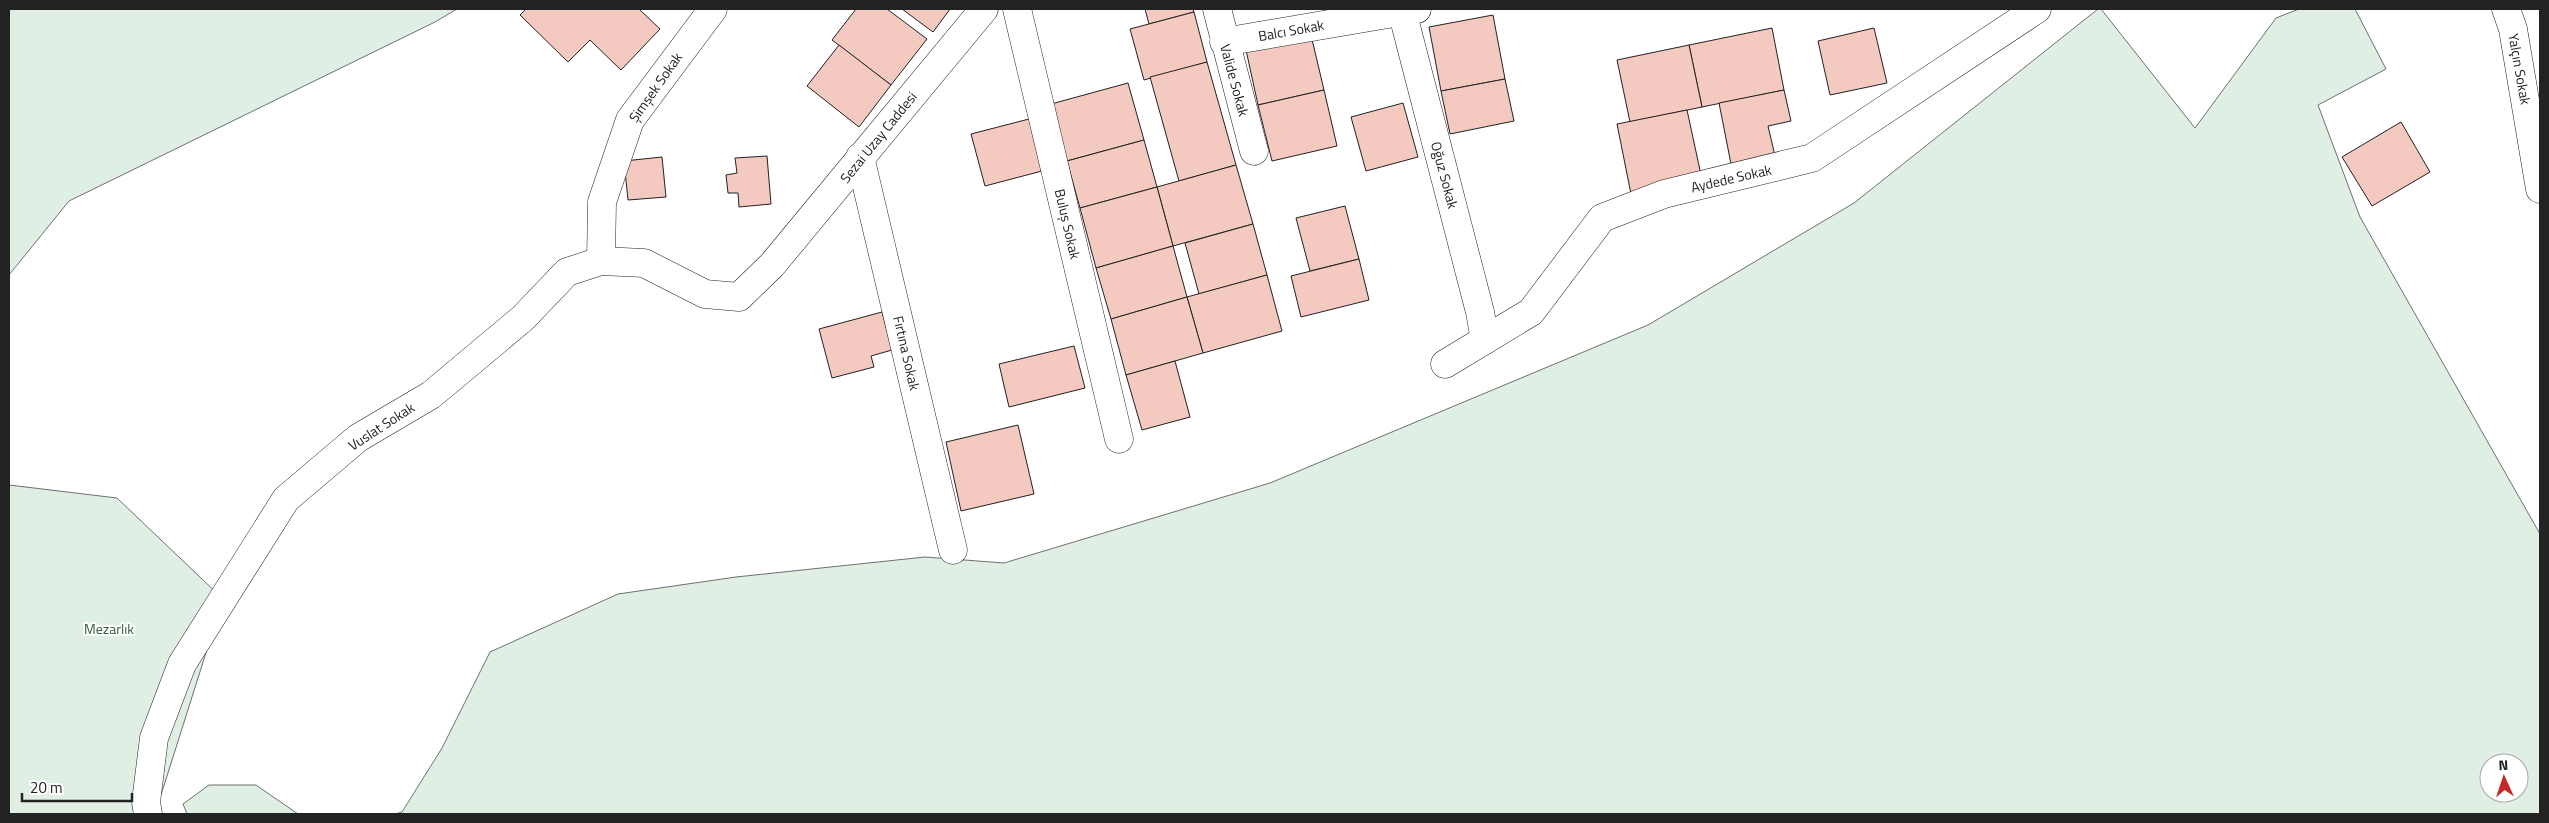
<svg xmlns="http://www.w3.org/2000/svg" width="2549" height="823" font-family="'Titillium Web',sans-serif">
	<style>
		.green { fill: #e0efe3; stroke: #6f6f6f; fill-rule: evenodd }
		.building { fill: #f3c9c0; stroke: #222 }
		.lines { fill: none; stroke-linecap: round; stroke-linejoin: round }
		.minor-casing { stroke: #222; stroke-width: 29 }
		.minor { stroke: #fff; stroke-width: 28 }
		.labels { text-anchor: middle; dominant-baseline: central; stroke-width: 4; stroke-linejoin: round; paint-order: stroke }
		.street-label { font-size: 14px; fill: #222; stroke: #fff }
		.park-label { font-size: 14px; fill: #2f5e38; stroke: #fff }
	</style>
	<rect width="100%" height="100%" fill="#fff"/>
	<g class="green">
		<path d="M 9,9 L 457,9 L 435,22 L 69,201 L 9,275 Z"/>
		<path d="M 2098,9 L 2101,9 L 2195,128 L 2276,18 L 2299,9 L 2355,9 L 2386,69 L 2318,105 L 2360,217 L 2540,534 L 2540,814 L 395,814 L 402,812 L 442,748 L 490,652 L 618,594 L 736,577 L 925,557 L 1004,563 L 1270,483 L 1648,325 L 1854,203 ZM 2489,763 L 2519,763 L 2519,793 L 2489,793 Z"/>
		<path d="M 9,485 L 117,498 L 223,599 L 155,814 L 9,814 Z"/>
		<path d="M 209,785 L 256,785 L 298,814 L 187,814 L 183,804 Z"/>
	</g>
	<g class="building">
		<path d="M 526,9 L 639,9 L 660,29 L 621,70 L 590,40 L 568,62 L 520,15 Z"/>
		<path d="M 856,9 L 887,9 L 927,39 L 891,85 L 832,40 Z"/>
		<path d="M 902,9 L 950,9 L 933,32 Z"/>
		<path d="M 1145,9 L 1193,9 L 1194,12 L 1149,24 Z"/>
		<path d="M 1194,12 L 1207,62 L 1144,80 L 1130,29 Z"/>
		<path d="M 1493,15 L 1505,79 L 1441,91 L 1429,27 Z"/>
		<path d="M 1772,28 L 1784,90 L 1702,107 L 1689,45 Z"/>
		<path d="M 1874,28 L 1887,83 L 1830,95 L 1818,41 Z"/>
		<path d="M 1311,35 L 1324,90 L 1258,105 L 1246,50 Z"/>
		<path d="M 839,45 L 891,85 L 859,127 L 807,86 Z"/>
		<path d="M 1689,45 L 1702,107 L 1630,122 L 1617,60 Z"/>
		<path d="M 1207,62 L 1236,165 L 1179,181 L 1150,77 Z"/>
		<path d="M 1505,79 L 1514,121 L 1450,134 L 1441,91 Z"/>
		<path d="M 1128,83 L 1144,140 L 1067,161 L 1051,104 Z"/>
		<path d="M 1324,90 L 1337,146 L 1272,161 L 1258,105 Z"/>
		<path d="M 1784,90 L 1791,121 L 1768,126 L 1776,160 L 1732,169 L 1719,103 Z"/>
		<path d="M 1403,103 L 1418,157 L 1366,171 L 1351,117 Z"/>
		<path d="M 1687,110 L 1703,184 L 1632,199 L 1617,124 Z"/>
		<path d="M 1029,119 L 1042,171 L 985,186 L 971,134 Z"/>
		<path d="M 2401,122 L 2430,172 L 2372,206 L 2342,157 Z"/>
		<path d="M 1144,140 L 1157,187 L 1080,208 L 1067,161 Z"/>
		<path d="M 767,156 L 771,204 L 739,207 L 738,193 L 728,193 L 726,175 L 737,173 L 735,158 Z"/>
		<path d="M 662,157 L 666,197 L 628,200 L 624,161 Z"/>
		<path d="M 1236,165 L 1253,224 L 1173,246 L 1157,187 Z"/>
		<path d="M 1157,187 L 1173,246 L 1096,268 L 1080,208 Z"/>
		<path d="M 1345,206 L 1359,259 L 1310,271 L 1296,218 Z"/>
		<path d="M 1253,224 L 1267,275 L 1199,294 L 1185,243 Z"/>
		<path d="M 1173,246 L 1187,297 L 1111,319 L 1096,268 Z"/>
		<path d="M 1359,259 L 1369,300 L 1301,317 L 1291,276 Z"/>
		<path d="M 1267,275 L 1282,331 L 1203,353 L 1187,297 Z"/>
		<path d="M 1187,297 L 1203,353 L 1126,375 L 1111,319 Z"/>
		<path d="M 882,312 L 892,350 L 871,356 L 874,367 L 832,378 L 819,329 Z"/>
		<path d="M 1074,346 L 1085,388 L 1009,407 L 999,364 Z"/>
		<path d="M 1175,361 L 1190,417 L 1142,430 L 1126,375 Z"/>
		<path d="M 1018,425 L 1034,494 L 961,511 L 946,442 Z"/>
	</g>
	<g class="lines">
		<defs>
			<g id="minor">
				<path d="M 1017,9 L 1119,439"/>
				<path d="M 1217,9 L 1254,151"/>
				<path d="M 2506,9 L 2513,29 L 2540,189"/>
				<path d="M 1402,11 L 1480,312 L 1485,340"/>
				<path d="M 1224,42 L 1417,9"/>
				<path d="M 860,157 L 953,550"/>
				<path d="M 601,261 L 602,202 L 630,120 L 713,9"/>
				<path d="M 1445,364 L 1531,312 L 1602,218 L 1664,194 L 1812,158 L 2037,9"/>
				<path d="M 148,814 L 146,802 L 154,738 L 182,664 L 286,499 L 358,438 L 431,395 L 523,318 L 567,272 L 601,261 L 644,263 L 705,294 L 739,297 L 772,265 L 984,9"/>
			</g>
		</defs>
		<use href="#minor" class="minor-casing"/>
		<use href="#minor" class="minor"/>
	</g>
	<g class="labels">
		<g class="street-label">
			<text transform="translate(1291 30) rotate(-10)">Balcı Sokak</text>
			<text transform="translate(2520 69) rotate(80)">Yalçın Sokak</text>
			<text transform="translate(1235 80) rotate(75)">Valide Sokak</text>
			<text transform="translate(655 87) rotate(-55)">Şimşek Sokak</text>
			<text transform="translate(878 137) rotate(-51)">Sezai Uzay Caddesi</text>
			<text transform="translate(1445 175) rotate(75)">Oğuz Sokak</text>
			<text transform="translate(1731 178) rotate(-13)">Aydede Sokak</text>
			<text transform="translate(1068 224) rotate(77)">Buluş Sokak</text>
			<text transform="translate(907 353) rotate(77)">Fırtına Sokak</text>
			<text transform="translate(381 426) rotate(-33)">Vuslat Sokak</text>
		</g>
		<g class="park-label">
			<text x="109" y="628">Mezarlık</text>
		</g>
	</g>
	<rect width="2549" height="823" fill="none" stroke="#222222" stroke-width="20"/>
	<g transform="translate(2504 778) rotate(357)"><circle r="24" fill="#ffffff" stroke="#a7a7a7"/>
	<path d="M0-4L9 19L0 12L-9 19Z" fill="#c62828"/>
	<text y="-8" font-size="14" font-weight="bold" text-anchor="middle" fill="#222222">N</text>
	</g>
	<path d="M22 793v8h110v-8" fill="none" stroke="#222222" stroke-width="2.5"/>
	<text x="30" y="793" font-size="15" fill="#222222" stroke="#ffffff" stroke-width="4" paint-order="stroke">20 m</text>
</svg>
